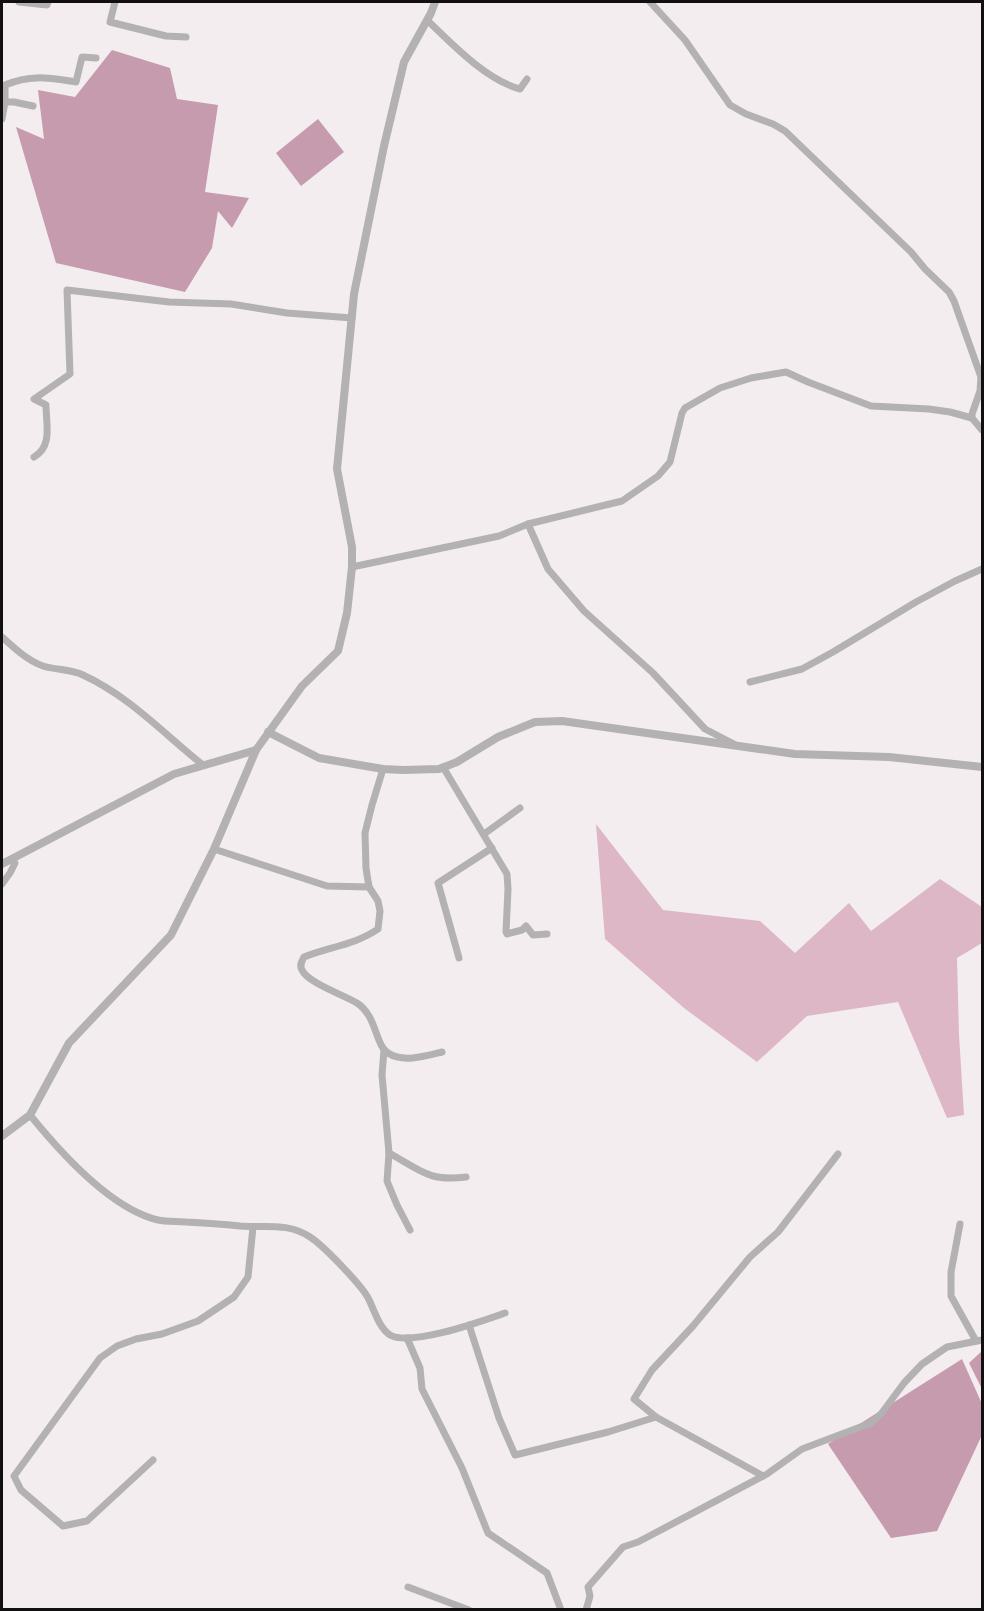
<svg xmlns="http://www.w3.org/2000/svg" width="984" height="1611" font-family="Bitter,serif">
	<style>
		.green { fill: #deb7c7 }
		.forest { fill: #c59bad }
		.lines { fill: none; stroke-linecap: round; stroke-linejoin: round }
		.minor { stroke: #b3b1b2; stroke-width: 7 }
		.tertiary { stroke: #b3b1b2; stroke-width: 8 }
	</style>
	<rect width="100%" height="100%" fill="#f3edf0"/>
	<path class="green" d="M 596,824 L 663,910 L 760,921 L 795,953 L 849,903 L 871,931 L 940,879 L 982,907 L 982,943 L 957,958 L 959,1035 L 964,1115 L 947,1118 L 898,1002 L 807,1016 L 757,1062 L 684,1008 L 605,939 Z"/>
	<g class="forest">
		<path d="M 112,50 L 170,68 L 177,99 L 218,105 L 205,192 L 249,198 L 232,228 L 218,211 L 212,248 L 185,292 L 56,263 L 16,127 L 44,139 L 38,90 L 75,97 Z"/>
		<path d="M 318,119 L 344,152 L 301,186 L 276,153 Z"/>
		<path d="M 982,1351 L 982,1389 L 969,1363 Z"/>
		<path d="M 962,1359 L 982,1404 L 982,1435 L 937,1531 L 891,1538 L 828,1444 Z"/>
	</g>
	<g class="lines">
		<g class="minor">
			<path d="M 19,2 L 47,5 L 48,2"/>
			<path d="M 115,2 L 110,22 L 166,36 L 186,37"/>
			<path d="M 650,2 L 685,40 L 730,105 L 746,114 L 773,124 L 785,131 L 911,252 L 925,269 L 949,292 L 954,301 L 981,377 L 980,391 L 972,414 L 972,418 L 982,430"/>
			<path d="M 427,20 C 452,44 486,80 520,89 L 527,79"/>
			<path d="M 5,102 L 5,85 C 31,74 49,78 76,82 L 82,57 L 96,58"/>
			<path d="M 2,119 L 5,102 L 14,102 L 33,106"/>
			<path d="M 34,457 C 53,446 46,424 46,405 L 34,399 L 70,374 L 67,290 L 169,302 L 231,304 L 287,313 L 352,318"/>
			<path d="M 528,524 L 548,569 L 584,611 L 653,673 L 705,729 L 734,744"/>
			<path d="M 352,567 L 499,536 L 528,524 L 622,501 L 658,476 L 670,462 L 682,413 L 685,408 L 720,388 L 751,378 L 786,372 L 808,382 L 871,406 L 929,409 L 950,412 L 972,418"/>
			<path d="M 2,637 C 13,647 28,661 43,666 C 55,670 71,669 83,675 C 129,696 164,734 203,765"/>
			<path d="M 750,682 L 802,669 L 833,652 L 916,602 L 955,581 L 982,569"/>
			<path d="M 443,767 L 507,874 L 508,889 L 506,932 L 507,934 L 522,930 L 526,926 L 533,935 L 547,934"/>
			<path d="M 383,769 L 372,805 L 365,833 L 366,868 L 369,887 L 378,901 L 380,911 L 378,929 C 355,945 328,947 304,957 C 302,961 299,965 302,970 C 308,983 344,995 357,1003 C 377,1016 375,1045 388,1053 C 403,1063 426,1056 442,1052"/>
			<path d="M 484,834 L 520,808"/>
			<path d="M 214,849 L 327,886 L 369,887"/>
			<path d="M 2,884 L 10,873 L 15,863 L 12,859"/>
			<path d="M 459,958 L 438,883 L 492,848"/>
			<path d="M 384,1050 L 382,1075 L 389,1153 L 387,1181 L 397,1205 L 410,1230"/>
			<path d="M 30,1115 C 60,1152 111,1209 158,1220 C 167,1222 177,1221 186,1222 C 204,1223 222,1224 240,1226 C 265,1228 288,1222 310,1237 C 323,1245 359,1283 367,1296 C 374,1308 378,1327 390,1335 C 411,1347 482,1321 505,1313"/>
			<path d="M 389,1153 C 420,1170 429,1182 466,1177"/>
			<path d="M 960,1224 L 951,1272 L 951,1296 L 976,1341"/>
			<path d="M 469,1325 L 499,1418 L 515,1455 L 608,1432 L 656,1417 L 634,1399 L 652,1370 L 693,1326 L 750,1257 L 778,1232 L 838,1154"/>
			<path d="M 407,1338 L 420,1368 L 422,1389 L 462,1468 L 488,1533 L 547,1573 L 561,1610"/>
			<path d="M 656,1417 L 763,1476"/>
			<path d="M 153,1460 L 87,1521 L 63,1526 L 21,1490 L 14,1476 L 100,1358 L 117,1346 L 136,1339 L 162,1334 L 198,1321 L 234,1297 L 248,1277 L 253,1227"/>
			<path d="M 408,1587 L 469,1610"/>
			<path d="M 586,1610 L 590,1596 L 588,1587 L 623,1547 L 638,1542 L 767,1474 L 802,1449 L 871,1423 L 881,1414 L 904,1383 L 922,1364 L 947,1347 L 982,1340"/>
		</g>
		<g class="tertiary">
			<path d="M 268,732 L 319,758 L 383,769 L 403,770 L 439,769 L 457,762 L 498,737 L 535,722 L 562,721 L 795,754 L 889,757 L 982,767"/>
			<path d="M 2,864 L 174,774 L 256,750"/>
			<path d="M 2,1136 L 30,1115 L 69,1043 L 171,935 L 214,849 L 256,750 L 302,686 L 338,651 L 347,613 L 352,567 L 352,547 L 337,469 L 354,294 L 384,146 L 404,62 L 431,13 L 435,2"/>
		</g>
	</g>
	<rect width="984" height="1611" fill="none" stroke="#110f10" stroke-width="6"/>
</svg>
